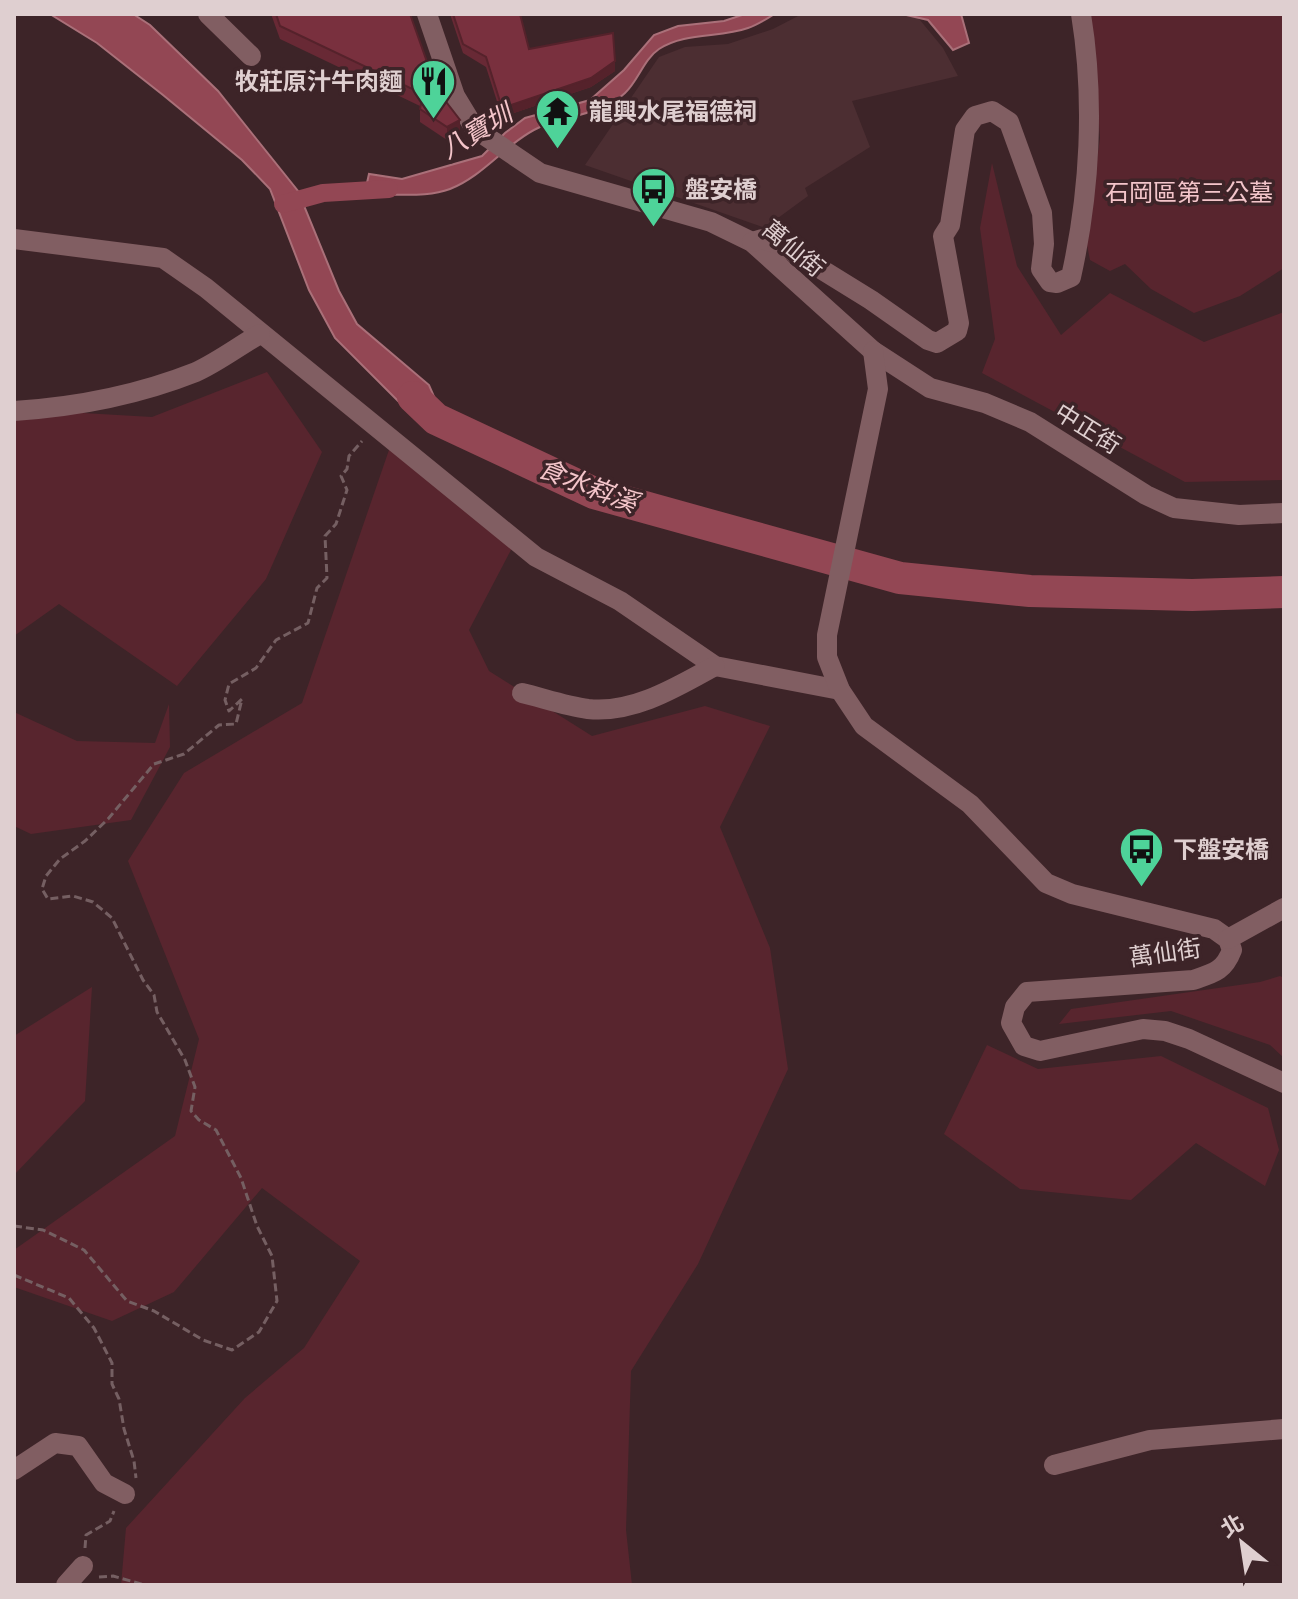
<svg xmlns="http://www.w3.org/2000/svg" width="1298" height="1599" font-family="'Archivo Narrow','Noto Sans TC',sans-serif">
	<style>
		.built { fill: #4c2e32 }
		.green { fill: #58252e }
		.water { fill: #934754; stroke: #aa7079; stroke-width: 2 }
		.lines { fill: none; stroke-linecap: round; stroke-linejoin: round }
		.canal { stroke: #934754; stroke-width: 18 }
		.river { stroke: #934754; stroke-width: 32 }
		.path { stroke: #755f62; stroke-width: 3; stroke-dasharray: 8 4; stroke-linecap: butt }
		.minor { stroke: #815e62; stroke-width: 20 }
		.wall { fill: #682935 }
		.shaded-wall { fill: #55222b }
		.building { fill: #79303e; stroke: #55222b; stroke-width: 2 }
		.labels { text-anchor: middle; dominant-baseline: central; stroke-width: 7; stroke-linejoin: round; paint-order: stroke }
		.poi-label { font-size: 24px; font-weight: bold; fill: #dfcfd0; stroke: #3d2428; text-anchor: start }
		.park-label { font-size: 24px; fill: #f3c5ca; stroke: #3d2428 }
		.street-label { font-size: 24px; fill: #dfcfd0; stroke: #3d2428 }
		.water-label { font-size: 26px; font-style: italic; fill: #f4c5ca; stroke: #3d2428 }
	</style>
	<rect width="100%" height="100%" fill="#3d2428"/>
	<path class="built" d="M 802,14 L 915,14 L 943,48 L 958,76 L 852,101 L 870,147 L 805,188 L 808,196 L 778,218 L 771,230 L 585,165 L 659,57 L 685,47 L 728,44 L 773,29 Z"/>
	<g class="green">
		<path d="M 1091,14 L 1284,14 L 1284,268 L 1240,296 L 1194,313 L 1151,289 L 1125,264 L 1110,271 L 1090,260 L 1086,240 L 1100,138 Z"/>
		<path d="M 992,163 L 1017,266 L 1061,335 L 1110,293 L 1204,342 L 1284,312 L 1284,480 L 1185,482 L 982,373 L 995,339 L 980,228 Z"/>
		<path d="M 267,372 L 322,452 L 266,579 L 177,686 L 59,604 L 14,636 L 14,409 L 152,417 Z"/>
		<path d="M 390,447 L 512,548 L 469,630 L 489,671 L 592,736 L 705,706 L 770,726 L 720,827 L 770,948 L 788,1069 L 698,1264 L 631,1371 L 626,1530 L 632,1585 L 121,1585 L 126,1528 L 245,1398 L 304,1348 L 360,1261 L 262,1188 L 174,1292 L 112,1321 L 14,1287 L 14,1250 L 175,1136 L 199,1039 L 128,861 L 184,773 L 302,703 Z"/>
		<path d="M 169,704 L 170,747 L 131,820 L 31,834 L 14,826 L 14,712 L 77,741 L 155,743 Z"/>
		<path d="M 1280,976 L 1284,978 L 1284,1058 L 1270,1045 L 1171,1011 L 1059,1024 L 1071,1009 L 1260,982 Z"/>
		<path d="M 92,987 L 85,1101 L 14,1175 L 14,1036 Z"/>
		<path d="M 987,1045 L 1038,1069 L 1161,1056 L 1268,1108 L 1279,1150 L 1265,1186 L 1196,1143 L 1131,1200 L 1020,1189 L 944,1134 Z"/>
	</g>
	<g class="water">
		<path d="M 50,14 L 133,14 L 150,25 L 218,91 L 298,191 L 339,291 L 357,324 L 429,385 L 446,424 L 436,429 L 402,405 L 335,338 L 309,290 L 270,189 L 242,160 L 163,95 L 97,43 Z"/>
		<path d="M 745,14 L 775,14 C 766,19 757,25 748,28 C 720,38 685,32 659,49 C 644,59 638,81 625,93 C 602,115 567,115 540,127 C 507,142 484,176 450,189 C 424,199 391,192 364,196 L 369,174 L 402,179 L 482,156 L 505,133 L 525,118 L 590,100 L 624,70 L 654,35 L 678,26 L 724,21 Z"/>
		<path d="M 902,14 L 961,14 L 969,43 L 953,50 L 928,20 Z"/>
	</g>
	<g class="lines">
		<path class="canal" d="M 283,204 L 323,193 L 389,189"/>
		<path class="river" d="M 413,397 L 436,419 L 594,493 L 900,578 L 1030,591 L 1192,595 L 1284,592"/>
		<g class="path">
			<path d="M 14,1226 L 43,1230 L 84,1250 L 127,1301 L 154,1311 L 203,1340 L 232,1350 L 259,1332 L 277,1301 L 272,1256 L 257,1226 L 241,1178 L 216,1130 L 199,1120 L 191,1111 L 195,1087 L 185,1060 L 157,1012 L 154,995 L 143,980 L 112,918 L 93,902 L 73,896 L 48,899 L 42,889 L 46,876 L 60,859 L 85,841 L 108,819 L 154,764 L 184,754 L 219,725 L 236,724 L 242,699 L 229,711 L 225,700 L 229,684 L 256,668 L 276,640 L 308,623 L 317,588 L 327,578 L 325,536 L 336,524 L 347,490 L 341,476 L 347,469 L 349,456 L 362,441"/>
			<path d="M 14,1275 L 69,1298 L 94,1328 L 112,1363 L 112,1384 L 119,1399 L 124,1429 L 134,1461 L 136,1478"/>
			<path d="M 85,1548 L 86,1535 L 110,1521 L 114,1511"/>
			<path d="M 99,1577 L 113,1576 L 145,1585"/>
		</g>
		<g class="minor">
			<path d="M 208,14 L 251,56"/>
			<path d="M 427,14 L 455,96 L 475,129 L 540,173 L 711,222 L 752,242 L 873,351 L 930,388 L 985,403 L 1030,422 L 1146,495 L 1174,508 L 1239,515 L 1284,513"/>
			<path d="M 14,239 L 163,258 L 206,288 L 536,557 L 620,601 L 715,666 L 840,690"/>
			<path d="M 752,242 L 762,239 L 782,245 L 871,300 L 928,340 L 937,343 L 957,331 L 959,323 L 943,236 L 950,225 L 965,130 L 975,116 L 992,111 L 1009,122 L 1042,213 L 1044,244 L 1041,269 L 1050,282 L 1057,283 L 1071,277 C 1090,192 1095,100 1081,14"/>
			<path d="M 873,351 L 878,389 L 827,635 L 827,657 L 840,690 L 864,726 L 970,804 L 1046,883 L 1072,894 L 1214,929 L 1228,939 L 1232,950 C 1224,971 1214,973 1193,980 L 1027,992 L 1015,1007 L 1011,1023 L 1024,1046 L 1040,1051 L 1143,1029 L 1165,1031 L 1189,1039 L 1284,1083"/>
			<path d="M 14,411 C 76,407 138,395 196,372 C 218,362 239,346 260,334"/>
			<path d="M 522,693 C 543,698 566,706 588,709 C 633,714 677,687 715,666"/>
			<path d="M 1228,939 L 1284,908"/>
			<path d="M 1054,1465 L 1150,1440 L 1284,1429"/>
			<path d="M 14,1470 L 55,1443 L 78,1446 L 104,1483 L 125,1494"/>
			<path d="M 66,1585 L 83,1566"/>
		</g>
	</g>
	<g class="wall">
		<path d="M 271,14 L 410,14 L 437,90 L 460,133 L 447,140 L 420,122 L 420,106 L 280,39 Z"/>
		<path d="M 450,14 L 520,14 L 529,49 L 615,71 L 591,87 L 502,117 L 486,67 L 463,53 Z"/>
	</g>
	<g class="shaded-wall">
		<path d="M 615,61 L 615,71 L 591,87 L 502,117 L 502,108 Z"/>
		<path d="M 460,120 L 460,133 L 447,140 L 447,127 Z"/>
	</g>
	<g class="building">
		<path d="M 276,14 L 410,14 L 437,90 L 460,120 L 447,127 L 420,109 L 423,94 L 280,26 Z"/>
		<path d="M 453,14 L 520,14 L 529,49 L 613,33 L 615,61 L 591,78 L 502,108 L 486,57 L 463,44 Z"/>
	</g>
	<defs>
		<symbol id="restaurant-pin" viewBox="-11 -11 22 30"><path d="M0 17L-7.5 6A9.5 9.5 0 1 1 7.5 6Z" fill="#4ed399" stroke="#3d2428"/><path d="M-5-6h1v4h1v-4h1v4h1v-4h1v5L-1.5 .5V6h-2V.5L-5-1ZM5-6V6H3V1.5H1.5Q1.5-4 5-6Z" fill="#111"/></symbol>
		<symbol id="temple-pin" viewBox="-11 -11 22 30"><path d="M0 17L-7.5 6A9.5 9.5 0 1 1 7.5 6Z" fill="#4ed399" stroke="#3d2428"/><path d="M0-6L5-2H3V0L6.5 2.5H4V6H1.5V3h-3V6H-4V2.5H-6.5L-3 0V-2H-5Z" fill="#111"/></symbol>
		<symbol id="bus-pin" viewBox="-11 -11 22 30"><path d="M0 17L-7.5 6A9.5 9.5 0 1 1 7.5 6Z" fill="#4ed399" stroke="#3d2428"/><path d="M-5-6H5V4H4V6H2V4H-2V6H-4V4H-5ZM-3.5-4V0h7V-4ZM-3.5 1.2v1.5H-2V1.2ZM2 1.2v1.5H3.5V1.2Z" fill="#111"/></symbol>
	</defs>
	<g fill-rule="evenodd">
		<use href="#restaurant-pin" x="408" y="56" width="51" height="69"/>
		<use href="#temple-pin" x="532" y="86" width="51" height="69"/>
		<use href="#bus-pin" x="628" y="164" width="51" height="69"/>
		<use href="#bus-pin" x="1116" y="824" width="51" height="69"/>
	</g>
	<g class="labels">
		<g class="poi-label">
			<text x="403" y="81" text-anchor="end">牧莊原汁牛肉麵</text>
			<text x="589" y="111">龍興水尾福德祠</text>
			<text x="685" y="189">盤安橋</text>
			<text x="1173" y="849">下盤安橋</text>
		</g>
		<g class="park-label">
			<text x="1189" y="192">石岡區第三公墓</text>
		</g>
		<g class="street-label">
			<text transform="translate(794 248) rotate(40)">萬仙街</text>
			<text transform="translate(1088 428) rotate(32)">中正街</text>
			<text transform="translate(1165 952) rotate(-8)">萬仙街</text>
		</g>
		<g class="water-label">
			<text transform="translate(476 131) rotate(-31)">八寶圳</text>
			<text transform="translate(588 485) rotate(21)">食水嵙溪</text>
		</g>
	</g>
	<rect width="1298" height="1599" fill="none" stroke="#dfcfd0" stroke-width="32"/>
	<g transform="translate(1242 1543) rotate(330)" stroke="#3d2428" stroke-width="6" paint-order="stroke">
	<path d="M0-6L14 30L0 20L-14 30Z" fill="#dfcfd0"/>
	<text y="-12" font-size="22" font-weight="bold" text-anchor="middle" fill="#dfcfd0">北</text>
	</g>
</svg>
